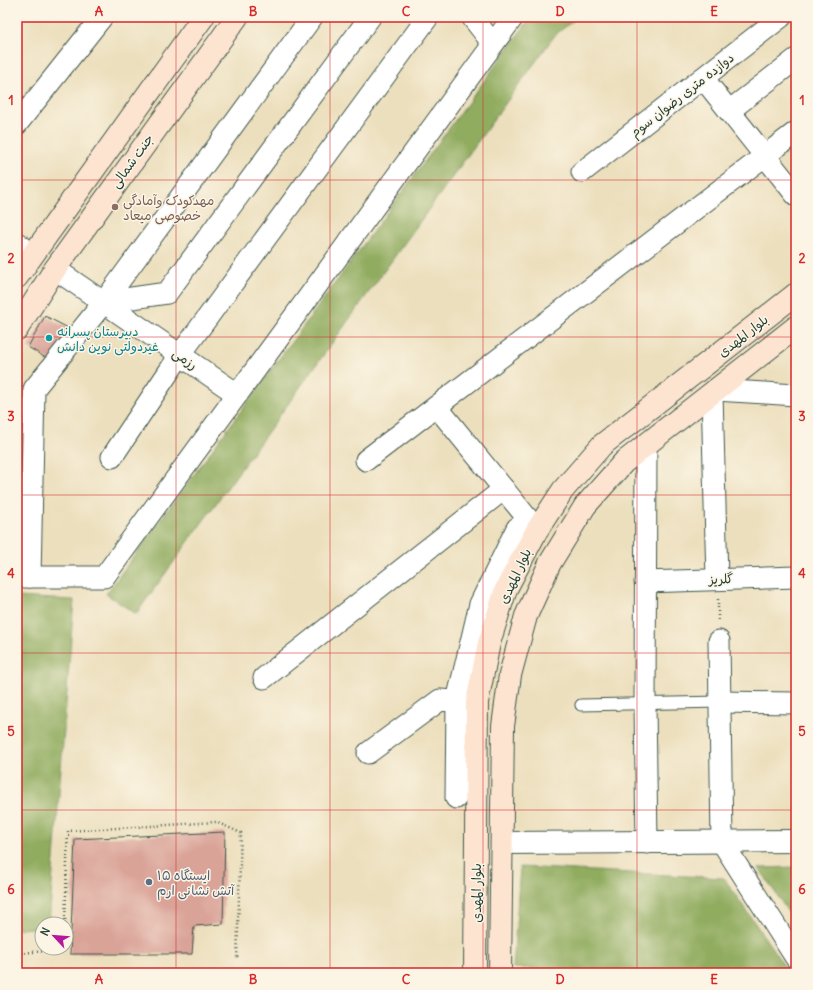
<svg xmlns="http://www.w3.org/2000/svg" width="813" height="990" font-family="Delius,'Playpen Sans Arabic',sans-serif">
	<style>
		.forest { fill: #90ac5e; stroke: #587449 }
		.building { fill: #daa398 }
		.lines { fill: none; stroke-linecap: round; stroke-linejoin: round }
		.service-casing { stroke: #3e5549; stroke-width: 13 }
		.minor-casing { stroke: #3e5549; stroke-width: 23 }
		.tertiary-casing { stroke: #3e5549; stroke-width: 24 }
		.secondary-casing { stroke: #3e5549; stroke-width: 24 }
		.path { stroke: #3e5549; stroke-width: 2.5; stroke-dasharray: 1 3; stroke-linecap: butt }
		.service { stroke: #fff; stroke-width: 11 }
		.minor { stroke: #fff; stroke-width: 21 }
		.tertiary { stroke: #fff; stroke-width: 22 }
		.secondary { stroke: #fde4d1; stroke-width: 22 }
		.grid { fill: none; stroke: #d62828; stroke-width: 1; stroke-opacity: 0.55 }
		.education-dot { fill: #8d6e63; stroke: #fcf5e5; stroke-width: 1.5 }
		.culture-dot { fill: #0f9aa8; stroke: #fcf5e5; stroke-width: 1.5 }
		.service-dot { fill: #5c6f8a; stroke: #fcf5e5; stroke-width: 1.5 }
		.labels { text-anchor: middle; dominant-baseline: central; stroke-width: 3; stroke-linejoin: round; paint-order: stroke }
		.street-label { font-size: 13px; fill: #1f3d34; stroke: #fcf5e5 }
		.education-label { font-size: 13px; fill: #785e54; stroke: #fcf5e5; text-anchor: start }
		.culture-label { font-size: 13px; fill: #0d838f; stroke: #fcf5e5; text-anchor: start }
		.service-label { font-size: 13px; fill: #4e5e75; stroke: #fcf5e5; text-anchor: start }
		.neatline { fill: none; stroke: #d62828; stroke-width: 1.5 }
		.grid-label { font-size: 13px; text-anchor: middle; font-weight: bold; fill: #d62828 }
	</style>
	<rect width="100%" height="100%" fill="#fcf5e5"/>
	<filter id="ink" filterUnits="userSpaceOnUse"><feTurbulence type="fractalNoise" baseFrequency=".025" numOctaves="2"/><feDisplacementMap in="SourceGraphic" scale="8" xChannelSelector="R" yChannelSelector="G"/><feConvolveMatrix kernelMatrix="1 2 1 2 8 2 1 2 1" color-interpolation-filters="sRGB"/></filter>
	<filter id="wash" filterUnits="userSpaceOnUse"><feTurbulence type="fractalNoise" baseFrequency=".012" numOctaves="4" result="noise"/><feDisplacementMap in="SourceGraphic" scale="16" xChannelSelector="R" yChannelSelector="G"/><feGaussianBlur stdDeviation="0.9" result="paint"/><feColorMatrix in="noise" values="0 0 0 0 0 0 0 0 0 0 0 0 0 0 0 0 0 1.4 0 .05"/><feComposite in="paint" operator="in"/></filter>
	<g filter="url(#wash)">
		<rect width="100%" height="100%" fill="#ecdfbd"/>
		<g class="forest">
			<path d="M 535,17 L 578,17 L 555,35 L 136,614 L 106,594 L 526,24 Z"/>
			<path d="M 17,597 L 74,600 L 49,924 L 42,924 L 42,928 L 17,929 Z"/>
			<path d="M 520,867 L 724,878 L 789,973 L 653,973 L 513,968 Z"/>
			<path d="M 796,867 L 796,924 L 759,868 Z"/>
		</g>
		<g id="blocks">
			<g class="building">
				<path d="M 45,316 L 72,330 L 51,361 L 28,347 Z"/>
				<path d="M 225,832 L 223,924 L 194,926 L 192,954 L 70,954 L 75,839 Z"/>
			</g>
		</g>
	</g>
	<g filter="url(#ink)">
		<use href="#blocks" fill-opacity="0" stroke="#3e5549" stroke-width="1"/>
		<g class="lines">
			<defs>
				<path id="service" d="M 581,705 L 720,702"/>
				<g id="minor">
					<path d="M 472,17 L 493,44"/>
					<path d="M 703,78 L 796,195"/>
					<path d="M 729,111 L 796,59"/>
					<path d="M 17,124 L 102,17"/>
					<path d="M 582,172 L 781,17"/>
					<path d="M 17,243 L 32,254"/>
					<path d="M 55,269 L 237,394"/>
					<path d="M 104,302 L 167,293 L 370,17"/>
					<path d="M 715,390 L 796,395"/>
					<path d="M 712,393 L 717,579"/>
					<path d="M 437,407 L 537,530"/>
					<path d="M 646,445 L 645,704 L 647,843"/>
					<path d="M 112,457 L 180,355 L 428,17"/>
					<path d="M 366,460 L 796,132"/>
					<path d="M 17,577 L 104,577 L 513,17"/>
					<path d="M 30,577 L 34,389 L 104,302 L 312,17"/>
					<path d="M 645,582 L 796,577"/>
					<path d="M 719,641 L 722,842 L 796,958"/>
					<path d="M 264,678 L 504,489"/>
					<path d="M 720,702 L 796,703"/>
					<path d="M 368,753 L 440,700 L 470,702"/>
					<path d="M 456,798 L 457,701 L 480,604 L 517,528"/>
				</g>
				<path id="tertiary" d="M 502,843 L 796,841"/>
				<g id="secondary">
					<path d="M 17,277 L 203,17"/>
					<path d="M 17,329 L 55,269 L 237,17"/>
					<path d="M 475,973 L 477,702 L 489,643 L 506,589 L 537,530 L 563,490 L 602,445 L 796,294"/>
					<path d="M 500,973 L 503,726 L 510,675 L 526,616 L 550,563 L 585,506 L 624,462 L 796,327"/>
				</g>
			</defs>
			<use href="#service" class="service-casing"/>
			<use href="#minor" class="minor-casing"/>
			<use href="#tertiary" class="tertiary-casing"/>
			<use href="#secondary" class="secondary-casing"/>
			<g class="path">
				<path d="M 718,599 L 718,622"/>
				<path d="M 65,924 L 68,831 L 216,822 L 241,833 L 237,960"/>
				<path d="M 17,953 L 64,950 L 64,948"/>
			</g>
			<use href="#service" class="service"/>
			<use href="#minor" class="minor"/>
			<use href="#tertiary" class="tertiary"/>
			<use href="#secondary" class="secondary"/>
		</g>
	</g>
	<path class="grid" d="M 176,17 L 176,973M 330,17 L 330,973M 483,17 L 483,973M 637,17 L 637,973M 17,180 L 796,180M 17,337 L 796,337M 17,495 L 796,495M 17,653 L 796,653M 17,810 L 796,810"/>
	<circle class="education-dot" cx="115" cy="207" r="4"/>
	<circle class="culture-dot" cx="49" cy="338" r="4"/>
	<circle class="service-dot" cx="149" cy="882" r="4"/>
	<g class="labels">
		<g class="street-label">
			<text transform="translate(682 95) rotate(-38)">دوازده متری رضوان سوم</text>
			<text transform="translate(132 161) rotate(-54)">جنت شمالی</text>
			<text transform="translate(743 336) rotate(-38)">بلوار المهدی</text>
			<text transform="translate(185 359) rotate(35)">رزمی</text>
			<text transform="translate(515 576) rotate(-65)">بلوار المهدی</text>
			<text transform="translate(721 579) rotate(-2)">گلریز</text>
			<text transform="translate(476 893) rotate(-90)">بلوار المهدی</text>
		</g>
		<g class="education-label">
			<text x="123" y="200">مهدکودک وآمادگی<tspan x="123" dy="15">خصوصی میعاد</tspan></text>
		</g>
		<g class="culture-label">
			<text x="57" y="331">دبیرستان پسرانه<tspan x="57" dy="15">غیردولتی نوین دانش</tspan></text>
		</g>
		<g class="service-label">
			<text x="157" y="875">ایستگاه ۱۵<tspan x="157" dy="15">آتش نشانی ارم</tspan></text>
		</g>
	</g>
	<rect width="813" height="990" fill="none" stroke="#fcf5e5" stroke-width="44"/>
	<g transform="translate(54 936) rotate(296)"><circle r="19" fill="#fcf5e5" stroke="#a4ab9e"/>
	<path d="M0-3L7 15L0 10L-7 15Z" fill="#b5179e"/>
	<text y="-6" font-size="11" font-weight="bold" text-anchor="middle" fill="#1f3d34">N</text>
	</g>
	<rect x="22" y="22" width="769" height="946" class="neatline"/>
	<g class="grid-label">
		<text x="99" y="16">A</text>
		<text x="253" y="16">B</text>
		<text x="406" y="16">C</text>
		<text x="560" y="16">D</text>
		<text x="714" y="16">E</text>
		<text x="11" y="105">1</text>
		<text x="802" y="105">1</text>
		<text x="11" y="263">2</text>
		<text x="802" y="263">2</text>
		<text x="11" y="421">3</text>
		<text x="802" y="421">3</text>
		<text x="11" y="578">4</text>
		<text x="802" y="578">4</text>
		<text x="11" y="736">5</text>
		<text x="802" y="736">5</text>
		<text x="11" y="894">6</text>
		<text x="802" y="894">6</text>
		<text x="99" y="984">A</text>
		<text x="253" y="984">B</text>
		<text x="406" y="984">C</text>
		<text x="560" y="984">D</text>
		<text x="714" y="984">E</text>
	</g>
</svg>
